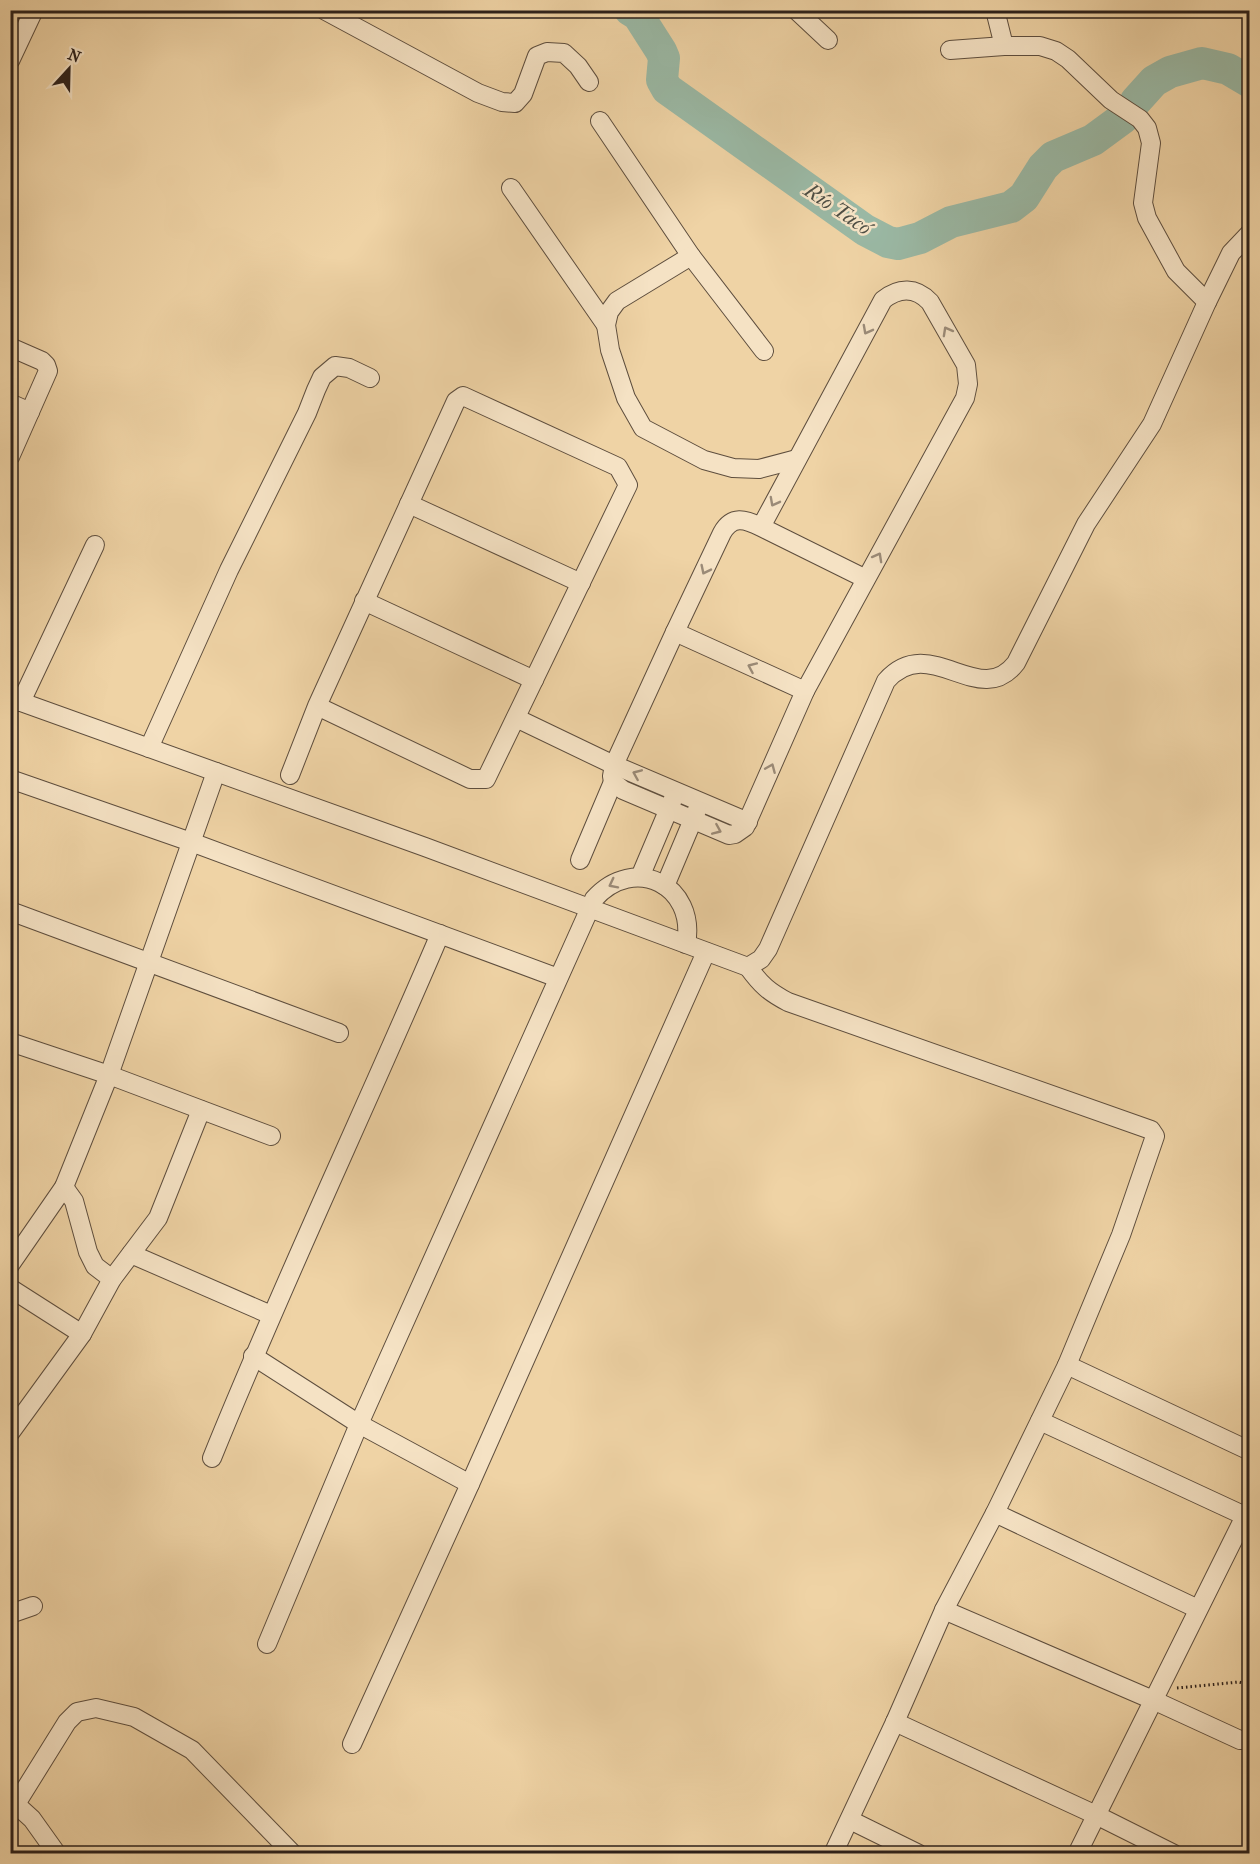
<svg xmlns="http://www.w3.org/2000/svg" width="1260" height="1864" font-family="'IM FELL French Canon',serif">
	<style>
		.lines { fill: none; stroke-linecap: round; stroke-linejoin: round }
		.river { stroke: #9ab8a4; stroke-width: 32 }
		.minor-casing { stroke: #5e4e3e; stroke-width: 20 }
		.path { stroke: #2d211b; stroke-width: 3; stroke-dasharray: 1.5 3; stroke-linecap: butt }
		.minor { stroke: #f5e2c4; stroke-width: 18 }
		.oneway { stroke: #9b8b78 }
		.labels { text-anchor: middle; dominant-baseline: central; stroke-width: 5; stroke-linejoin: round; paint-order: stroke }
		.water-label { font-size: 21px; font-style: italic; fill: #4e4e44; stroke: #f5e2c4 }
	</style>
	<rect width="100%" height="100%" fill="#efd3a5"/>
	<filter id="stains"><feTurbulence type="fractalNoise" baseFrequency=".00333" numOctaves="4"/><feColorMatrix values="0 0 0 0 .2 0 0 0 0 .09 0 0 0 0 .02 0 0 0 .5 -.17"/></filter>
	<radialGradient id="worn" r=".72"><stop offset=".6" stop-color="#630" stop-opacity="0"/><stop offset="1" stop-color="#630" stop-opacity=".3"/></radialGradient>
	<g class="lines">
		<g class="river">
			<path d="M 630,10 L 638,15 L 661,51 L 664,58 L 662,80 L 667,89 L 865,230 L 888,242 L 898,244 L 920,238 L 951,222 L 1011,207 L 1024,197 L 1043,167 L 1053,157 L 1093,140 L 1123,118"/>
			<path d="M 1136,101 L 1154,81 L 1170,72 L 1202,63 L 1228,69 L 1250,82"/>
		</g>
		<defs>
			<g id="minor">
				<path d="M 324,10 L 478,93 L 502,102 L 515,103 L 523,94 L 537,56 L 547,52 L 564,53 L 578,66 L 589,82"/>
				<path d="M 796,10 L 828,40"/>
				<path d="M 995,10 L 1004,46"/>
				<path d="M 950,50 L 1004,46 L 1040,46 L 1056,51 L 1068,59 L 1111,100 L 1140,119 L 1147,128 L 1151,143 L 1143,203 L 1147,218 L 1176,271 L 1207,302"/>
				<path d="M 10,61 L 34,10"/>
				<path d="M 600,121 L 691,256 L 764,351"/>
				<path d="M 511,188 L 606,325"/>
				<path d="M 691,256 L 617,301 L 609,312 L 606,325 L 610,350 L 626,398 L 643,428 L 704,460 L 733,468 L 759,469 L 797,459"/>
				<path d="M 10,347 L 42,361 L 46,365 L 48,371 L 10,457"/>
				<path d="M 10,403 L 30,412"/>
				<path d="M 409,504 L 581,583"/>
				<path d="M 761,527 L 883,300 C 899,287 916,287 930,302 L 966,365 L 968,384 L 965,398 L 805,691 L 745,827 L 735,834 L 729,835 L 623,790 L 613,782 L 612,776 L 614,765 L 675,632 L 722,533 C 732,515 745,519 761,527 L 866,579"/>
				<path d="M 364,601 L 534,680"/>
				<path d="M 675,632 L 805,691"/>
				<path d="M 10,698 L 425,847 L 748,967 L 761,959 L 768,949 L 886,681 C 930,631 979,711 1016,663 L 1086,524 L 1152,424 L 1207,302 L 1231,253 L 1250,233"/>
				<path d="M 21,702 L 95,545"/>
				<path d="M 516,718 L 614,765 L 748,822"/>
				<path d="M 149,748 L 229,570 L 307,413 L 316,390 L 322,377 L 335,366 L 349,368 L 370,378"/>
				<path d="M 290,775 L 317,706 L 456,401 L 463,396 L 618,467 L 628,485 L 486,779 L 470,779 L 317,706"/>
				<path d="M 10,779 L 191,842 L 558,978"/>
				<path d="M 580,860 L 613,782"/>
				<path d="M 640,877 L 673,799"/>
				<path d="M 665,886 L 697,810"/>
				<path d="M 10,911 L 339,1033"/>
				<path d="M 748,967 C 761,985 769,992 788,1002 L 1151,1130 L 1155,1136 L 1121,1235 L 1067,1365 L 995,1513 L 944,1610 L 895,1722 L 833,1854"/>
				<path d="M 10,1042 L 109,1075 L 271,1136"/>
				<path d="M 64,1187 L 74,1201 L 88,1252 L 95,1266 L 112,1279"/>
				<path d="M 131,1254 L 271,1315"/>
				<path d="M 10,1265 L 64,1187 L 109,1075 L 216,772"/>
				<path d="M 10,1288 L 82,1334"/>
				<path d="M 253,1356 L 359,1424 L 470,1484"/>
				<path d="M 1067,1365 L 1250,1451"/>
				<path d="M 1040,1421 L 1245,1516 L 1077,1854"/>
				<path d="M 10,1433 L 82,1334 L 112,1279 L 158,1218 L 201,1110"/>
				<path d="M 212,1458 C 283,1282 365,1110 440,934"/>
				<path d="M 995,1513 L 1198,1609"/>
				<path d="M 944,1610 L 1153,1700 L 1240,1740"/>
				<path d="M 10,1614 L 33,1606"/>
				<path d="M 267,1644 L 359,1424 L 594,899 C 634,854 697,885 686,944"/>
				<path d="M 895,1722 L 1096,1815 L 1174,1854"/>
				<path d="M 352,1744 L 470,1484 L 706,952"/>
				<path d="M 10,1799 L 32,1819 L 57,1854"/>
				<path d="M 16,1804 L 67,1722 L 77,1712 L 96,1708 L 134,1717 L 192,1750 L 293,1854"/>
				<path d="M 850,1820 L 919,1854"/>
			</g>
		</defs>
		<use href="#minor" class="minor-casing"/>
		<path class="path" d="M 1177,1688 L 1239,1682 L 1250,1685"/>
		<use href="#minor" class="minor"/>
	</g>
	<defs><path id="oneway-chevron" d="M-2-3.5L2.5 0L-2 3.5" fill="none" stroke-width="1.6" stroke-linecap="round" stroke-linejoin="round" transform="scale(1.5)"/></defs>
	<g class="oneway">
		<use href="#oneway-chevron" transform="translate(867 330) rotate(118)"/>
		<use href="#oneway-chevron" transform="translate(947 331) rotate(-119)"/>
		<use href="#oneway-chevron" transform="translate(774 502) rotate(118)"/>
		<use href="#oneway-chevron" transform="translate(878 557) rotate(-61)"/>
		<use href="#oneway-chevron" transform="translate(705 570) rotate(116)"/>
		<use href="#oneway-chevron" transform="translate(752 667) rotate(-156)"/>
		<use href="#oneway-chevron" transform="translate(771 768) rotate(-67)"/>
		<use href="#oneway-chevron" transform="translate(637 774) rotate(-157)"/>
		<use href="#oneway-chevron" transform="translate(717 830) rotate(23)"/>
		<use href="#oneway-chevron" transform="translate(613 884) rotate(153)"/>
	</g>
	<g class="labels">
		<g class="water-label">
			<text transform="translate(838 209) rotate(34)">Río Tacó</text>
		</g>
	</g>
	<rect width="1260" height="1864" fill="none" stroke="#efd3a5" stroke-width="36"/>
	<rect x="12" y="12" width="1236" height="1840" fill="none" stroke="#2d211b" stroke-width="3"/>
	<rect x="18" y="18" width="1224" height="1828" fill="none" stroke="#2d211b" stroke-width="1.5"/>
	<g transform="translate(69 69) rotate(22)" stroke="#f5e2c4" stroke-width="4.5" paint-order="stroke">
	<path d="M0-4.5L10 22L0 15L-10 22Z" fill="#2d211b"/>
	<text y="-9" font-size="16" font-weight="bold" text-anchor="middle" fill="#2d211b">N</text>
	</g>
	<rect width="100%" height="100%" filter="url(#stains)"/>
	<rect width="100%" height="100%" fill="url(#worn)"/>
</svg>
